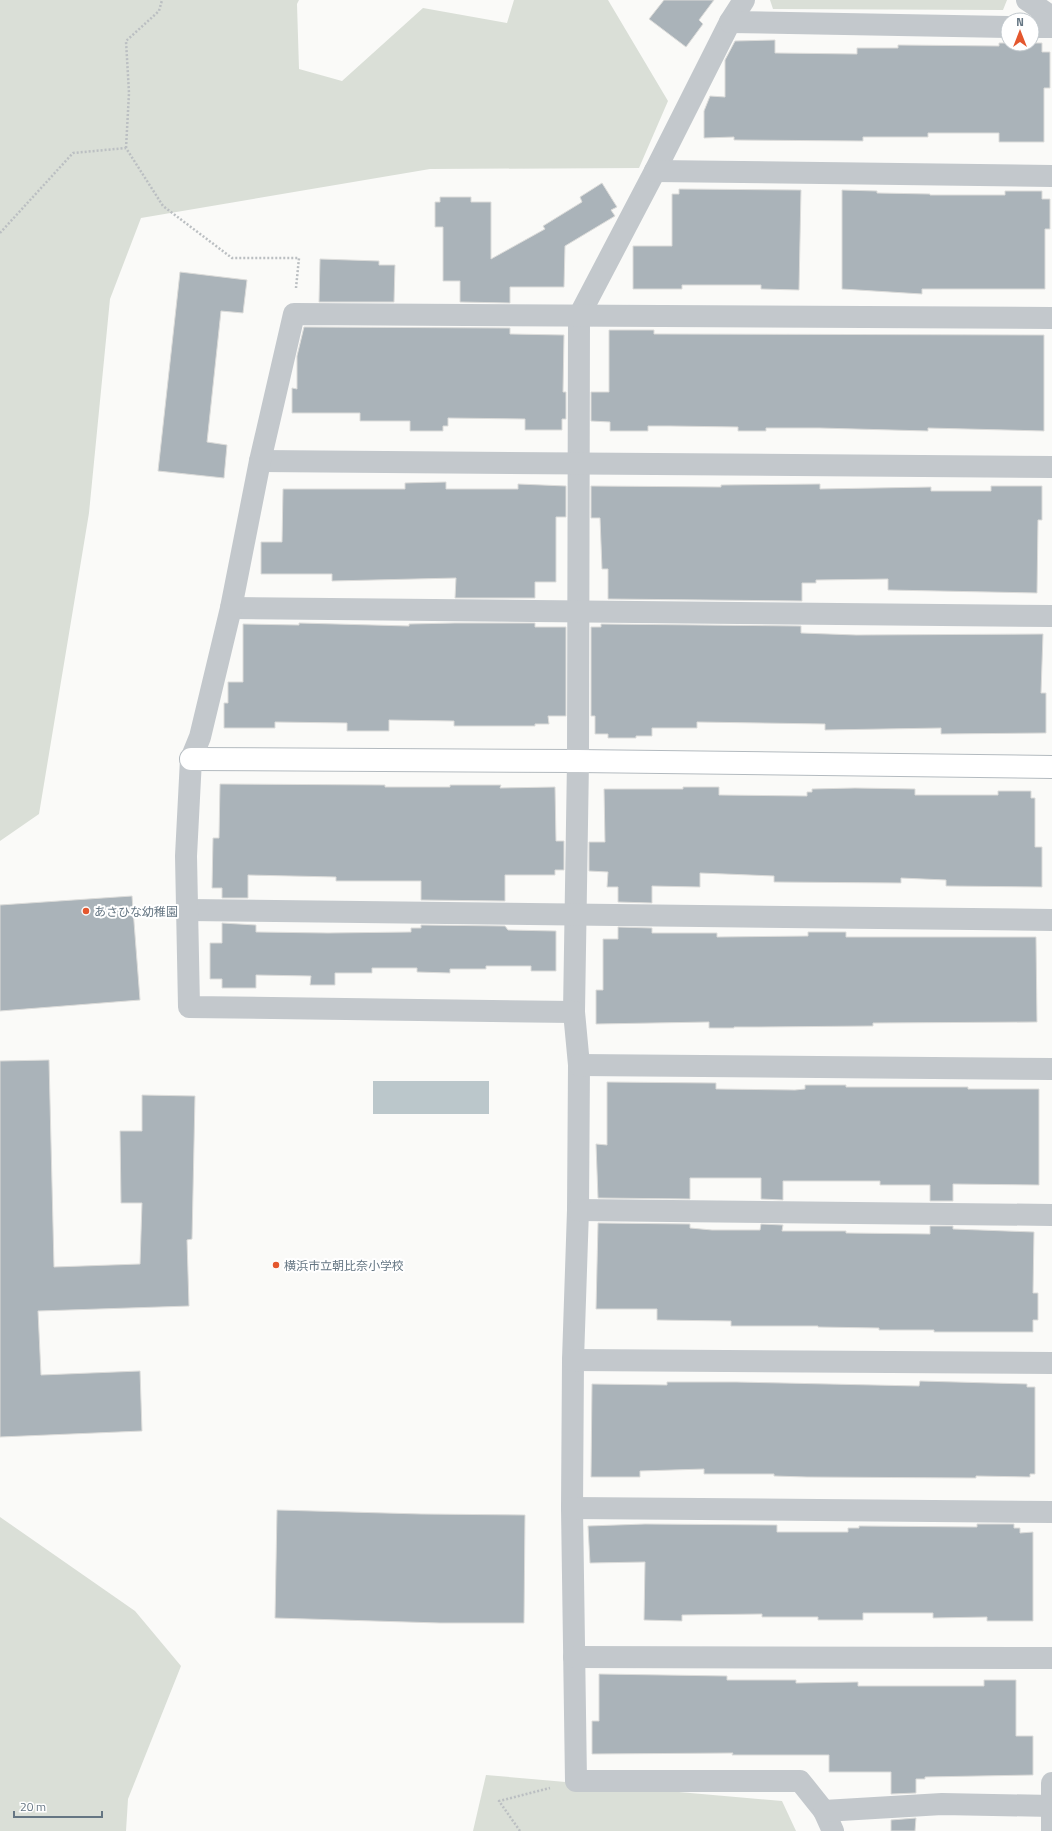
<svg xmlns="http://www.w3.org/2000/svg" width="1052" height="1831" font-family="'Titillium Web','Noto Sans JP',sans-serif">
	<style>
		.green { fill: #dadfd7 }
		.water { fill: #bbc7cb }
		.building { fill: #aab3b9; stroke: #dcdcda }
		.lines { fill: none; stroke-linecap: round; stroke-linejoin: round }
		.secondary-casing { stroke: #b3babf; stroke-width: 24 }
		.path { stroke: #bbbfc2; stroke-width: 2.5; stroke-dasharray: 2 2; stroke-linecap: butt }
		.street { stroke: #c3c8cc; stroke-width: 22 }
		.secondary { stroke: #fff; stroke-width: 22 }
		.poi-dot { fill: #e4572e; stroke: #fff; stroke-width: 1.5 }
		.labels { text-anchor: middle; dominant-baseline: central; stroke-width: 4; stroke-linejoin: round; paint-order: stroke }
		.poi-label { font-size: 12px; fill: #657683; stroke: #fff; text-anchor: start }
	</style>
	<rect width="100%" height="100%" fill="#fafaf8"/>
	<g class="green">
		<path d="M 0,0 L 299,0 L 297,4 L 299,69 L 342,81 L 423,8 L 507,23 L 514,0 L 608,0 L 668,101 L 639,168 L 430,169 L 141,218 L 110,299 L 89,513 L 39,814 L 0,841 Z"/>
		<path d="M 770,0 L 1007,0 L 1003,10 L 773,9 Z"/>
		<path d="M 0,1517 L 135,1611 L 181,1666 L 128,1799 L 126,1831 L 0,1831 Z"/>
		<path d="M 486,1775 L 782,1801 L 796,1831 L 473,1831 Z"/>
	</g>
	<rect class="water" x="373" y="1081" width="116" height="33"/>
	<g class="building">
		<path d="M 664,0 L 714,0 L 699,20 L 703,24 L 686,47 L 649,19 Z"/>
		<path d="M 775,40 L 775,53 L 857,54 L 857,48 L 898,48 L 898,45 L 999,46 L 999,43 L 1042,43 L 1042,52 L 1050,52 L 1050,88 L 1044,88 L 1044,142 L 999,142 L 999,133 L 928,133 L 928,137 L 863,137 L 863,141 L 734,140 L 734,137 L 704,138 L 704,111 L 710,96 L 725,97 L 725,60 L 735,41 Z"/>
		<path d="M 602,183 L 617,207 L 611,210 L 615,216 L 565,246 L 564,287 L 510,287 L 510,303 L 460,302 L 460,281 L 443,281 L 443,227 L 435,227 L 435,202 L 440,202 L 440,197 L 471,197 L 471,202 L 491,202 L 491,259 L 545,229 L 543,226 L 582,202 L 580,197 Z"/>
		<path d="M 679,189 L 801,190 L 799,290 L 761,289 L 761,285 L 682,285 L 682,289 L 633,289 L 633,246 L 672,246 L 672,194 L 679,194 Z"/>
		<path d="M 842,190 L 877,191 L 877,193 L 930,194 L 930,195 L 1005,195 L 1005,191 L 1042,191 L 1042,199 L 1050,199 L 1050,229 L 1045,229 L 1045,289 L 922,289 L 922,294 L 842,289 Z"/>
		<path d="M 320,259 L 379,261 L 379,265 L 395,265 L 394,302 L 319,302 Z"/>
		<path d="M 180,272 L 247,280 L 243,313 L 221,311 L 207,442 L 227,445 L 224,478 L 158,471 Z"/>
		<path d="M 304,327 L 510,328 L 510,334 L 564,335 L 563,392 L 566,392 L 566,419 L 562,419 L 562,430 L 525,430 L 525,419 L 448,418 L 448,426 L 443,426 L 443,431 L 410,431 L 410,421 L 360,421 L 360,413 L 292,413 L 292,388 L 297,389 L 297,356 Z"/>
		<path d="M 609,330 L 654,330 L 654,334 L 1044,335 L 1044,431 L 928,428 L 928,431 L 820,428 L 766,428 L 766,431 L 738,431 L 738,427 L 671,426 L 648,426 L 648,431 L 610,431 L 610,422 L 591,421 L 591,392 L 609,392 Z"/>
		<path d="M 446,482 L 446,489 L 518,489 L 518,484 L 566,486 L 566,517 L 556,517 L 556,582 L 535,582 L 535,598 L 455,598 L 456,578 L 332,581 L 332,574 L 261,574 L 261,542 L 282,542 L 283,489 L 405,489 L 405,483 Z"/>
		<path d="M 820,484 L 820,489 L 931,487 L 931,491 L 991,491 L 991,486 L 1042,486 L 1042,520 L 1038,520 L 1037,593 L 888,590 L 888,579 L 816,580 L 816,583 L 802,583 L 802,601 L 608,599 L 608,569 L 602,569 L 600,518 L 591,518 L 591,486 L 721,487 L 721,485 Z"/>
		<path d="M 299,623 L 409,626 L 409,624 L 455,623 L 535,623 L 535,627 L 566,627 L 566,716 L 548,716 L 549,724 L 535,724 L 535,726 L 454,726 L 454,721 L 389,720 L 389,731 L 347,731 L 347,723 L 275,722 L 275,728 L 224,728 L 224,703 L 228,703 L 228,682 L 243,682 L 243,624 L 299,625 Z"/>
		<path d="M 601,624 L 801,626 L 801,633 L 856,635 L 1043,634 L 1041,693 L 1046,693 L 1046,733 L 941,734 L 941,728 L 825,730 L 825,724 L 697,722 L 697,728 L 652,728 L 652,736 L 636,736 L 636,738 L 608,738 L 608,734 L 595,734 L 595,716 L 591,716 L 591,627 L 601,627 Z"/>
		<path d="M 220,784 L 385,785 L 385,787 L 450,787 L 450,785 L 501,785 L 500,788 L 555,787 L 556,841 L 564,841 L 564,870 L 555,870 L 555,875 L 505,875 L 505,901 L 421,900 L 421,881 L 336,881 L 336,877 L 248,875 L 248,898 L 222,898 L 222,888 L 212,888 L 213,838 L 219,838 Z"/>
		<path d="M 683,787 L 719,787 L 719,795 L 807,796 L 807,792 L 812,792 L 812,789 L 855,788 L 915,789 L 915,795 L 998,795 L 998,791 L 1031,791 L 1031,798 L 1035,798 L 1035,847 L 1042,847 L 1042,887 L 946,886 L 946,880 L 901,878 L 901,883 L 774,882 L 774,876 L 700,873 L 700,887 L 652,886 L 652,903 L 618,902 L 618,887 L 607,887 L 608,872 L 589,871 L 589,842 L 605,842 L 604,789 L 683,789 Z"/>
		<path d="M 132,896 L 140,1000 L 0,1011 L 0,905 Z"/>
		<path d="M 222,923 L 256,925 L 256,932 L 328,933 L 411,932 L 411,928 L 421,928 L 421,925 L 505,926 L 508,930 L 556,931 L 556,971 L 531,971 L 531,966 L 486,966 L 486,969 L 450,969 L 450,973 L 417,972 L 417,968 L 372,968 L 372,973 L 335,973 L 335,985 L 310,985 L 311,976 L 256,975 L 256,988 L 222,988 L 222,979 L 210,979 L 210,943 L 222,943 Z"/>
		<path d="M 618,927 L 652,928 L 652,933 L 717,933 L 717,937 L 808,936 L 808,932 L 846,932 L 846,937 L 1036,937 L 1037,1022 L 873,1023 L 873,1026 L 758,1027 L 734,1027 L 734,1028 L 709,1028 L 709,1022 L 596,1024 L 596,990 L 603,990 L 603,939 L 618,939 Z"/>
		<path d="M 49,1060 L 54,1267 L 140,1264 L 142,1203 L 121,1203 L 120,1131 L 142,1131 L 142,1095 L 195,1096 L 192,1239 L 187,1240 L 189,1306 L 38,1311 L 41,1375 L 140,1371 L 142,1431 L 0,1437 L 0,1061 Z"/>
		<path d="M 607,1082 L 716,1083 L 716,1089 L 795,1090 L 805,1089 L 805,1085 L 846,1085 L 846,1087 L 968,1087 L 968,1089 L 1039,1089 L 1039,1185 L 953,1184 L 953,1201 L 930,1201 L 930,1185 L 880,1185 L 880,1181 L 783,1181 L 783,1200 L 761,1199 L 761,1178 L 690,1178 L 690,1199 L 598,1198 L 596,1144 L 607,1145 Z"/>
		<path d="M 598,1223 L 690,1224 L 690,1228 L 712,1230 L 760,1230 L 761,1224 L 783,1225 L 782,1231 L 846,1231 L 846,1233 L 930,1234 L 930,1226 L 953,1226 L 953,1229 L 1034,1232 L 1033,1293 L 1038,1293 L 1038,1320 L 1033,1320 L 1033,1332 L 934,1332 L 934,1330 L 879,1330 L 879,1328 L 818,1327 L 818,1326 L 731,1326 L 731,1321 L 657,1320 L 657,1309 L 596,1309 Z"/>
		<path d="M 920,1381 L 1027,1384 L 1027,1387 L 1035,1387 L 1035,1474 L 1030,1474 L 1030,1477 L 976,1476 L 976,1478 L 807,1477 L 774,1476 L 774,1474 L 704,1474 L 704,1469 L 640,1471 L 640,1477 L 591,1477 L 592,1384 L 667,1385 L 667,1382 L 736,1382 L 919,1386 Z"/>
		<path d="M 277,1510 L 421,1514 L 525,1515 L 524,1623 L 440,1623 L 275,1618 Z"/>
		<path d="M 645,1524 L 777,1525 L 777,1532 L 848,1532 L 848,1528 L 859,1528 L 859,1526 L 977,1527 L 977,1524 L 1014,1524 L 1014,1528 L 1020,1528 L 1020,1533 L 1033,1532 L 1033,1621 L 987,1621 L 987,1617 L 933,1618 L 933,1613 L 863,1613 L 863,1620 L 818,1620 L 818,1617 L 762,1617 L 762,1614 L 682,1615 L 682,1621 L 644,1620 L 645,1562 L 590,1563 L 588,1526 Z"/>
		<path d="M 599,1674 L 727,1676 L 727,1680 L 796,1680 L 796,1683 L 858,1682 L 858,1686 L 984,1686 L 984,1680 L 1016,1680 L 1016,1736 L 1033,1736 L 1033,1775 L 925,1777 L 925,1779 L 916,1779 L 916,1793 L 891,1794 L 891,1772 L 829,1772 L 829,1755 L 732,1755 L 733,1753 L 592,1754 L 592,1721 L 599,1721 Z"/>
		<path d="M 916,1818 L 915,1831 L 891,1831 L 891,1820 Z"/>
	</g>
	<g class="lines">
		<defs>
			<path id="secondary" d="M 191,759 L 578,761 L 1052,767"/>
		</defs>
		<use href="#secondary" class="secondary-casing"/>
		<g class="path">
			<path d="M 126,148 L 129,93 L 126,41 L 159,11 L 162,0"/>
			<path d="M 0,233 L 73,153 L 126,148 L 163,206 L 232,258 L 299,258 L 296,288"/>
			<path d="M 520,1831 L 499,1801 L 550,1788"/>
		</g>
		<g class="street">
			<path d="M 744,0 L 730,22 L 655,171 L 579,316 L 578,761 L 574,1012 L 579,1065 L 578,1210 L 573,1360 L 572,1508 L 576,1781 L 800,1781 L 824,1811 L 833,1831"/>
			<path d="M 1027,0 L 1052,17"/>
			<path d="M 730,22 L 1008,27"/>
			<path d="M 1032,27 L 1052,27"/>
			<path d="M 655,171 L 1052,176"/>
			<path d="M 260,461 L 1052,467"/>
			<path d="M 231,608 L 1052,616"/>
			<path d="M 187,910 L 1052,920"/>
			<path d="M 574,1012 L 189,1007 L 186,856 L 191,759 L 200,737 L 231,608 L 260,461 L 294,314 L 1052,318"/>
			<path d="M 579,1065 L 1052,1069"/>
			<path d="M 578,1210 L 1052,1215"/>
			<path d="M 573,1360 L 1052,1363"/>
			<path d="M 572,1508 L 1052,1512"/>
			<path d="M 574,1657 L 1052,1658"/>
			<path d="M 824,1811 L 942,1804 L 1052,1806"/>
			<path d="M 1052,1831 L 1052,1783"/>
		</g>
		<use href="#secondary" class="secondary"/>
	</g>
	<g class="poi-dot">
		<circle cx="86" cy="911" r="4"/>
		<circle cx="276" cy="1265" r="4"/>
	</g>
	<g class="labels">
		<g class="poi-label">
			<text x="94" y="911">あさひな幼稚園</text>
			<text x="284" y="1265">横浜市立朝比奈小学校</text>
		</g>
	</g>
	<g transform="translate(1020 32)"><circle r="19" fill="#ffffff" stroke="#c1c8cd"/>
	<path d="M0-3L7 15L0 10L-7 15Z" fill="#e4572e"/>
	<text y="-6" font-size="11" font-weight="bold" text-anchor="middle" fill="#657683">N</text>
	</g>
	<path d="M14 1811v6h88v-6" fill="none" stroke="#657683" stroke-width="2"/>
	<text x="20" y="1811" font-size="12" fill="#657683" stroke="#ffffff" stroke-width="3" paint-order="stroke">20 m</text>
</svg>
